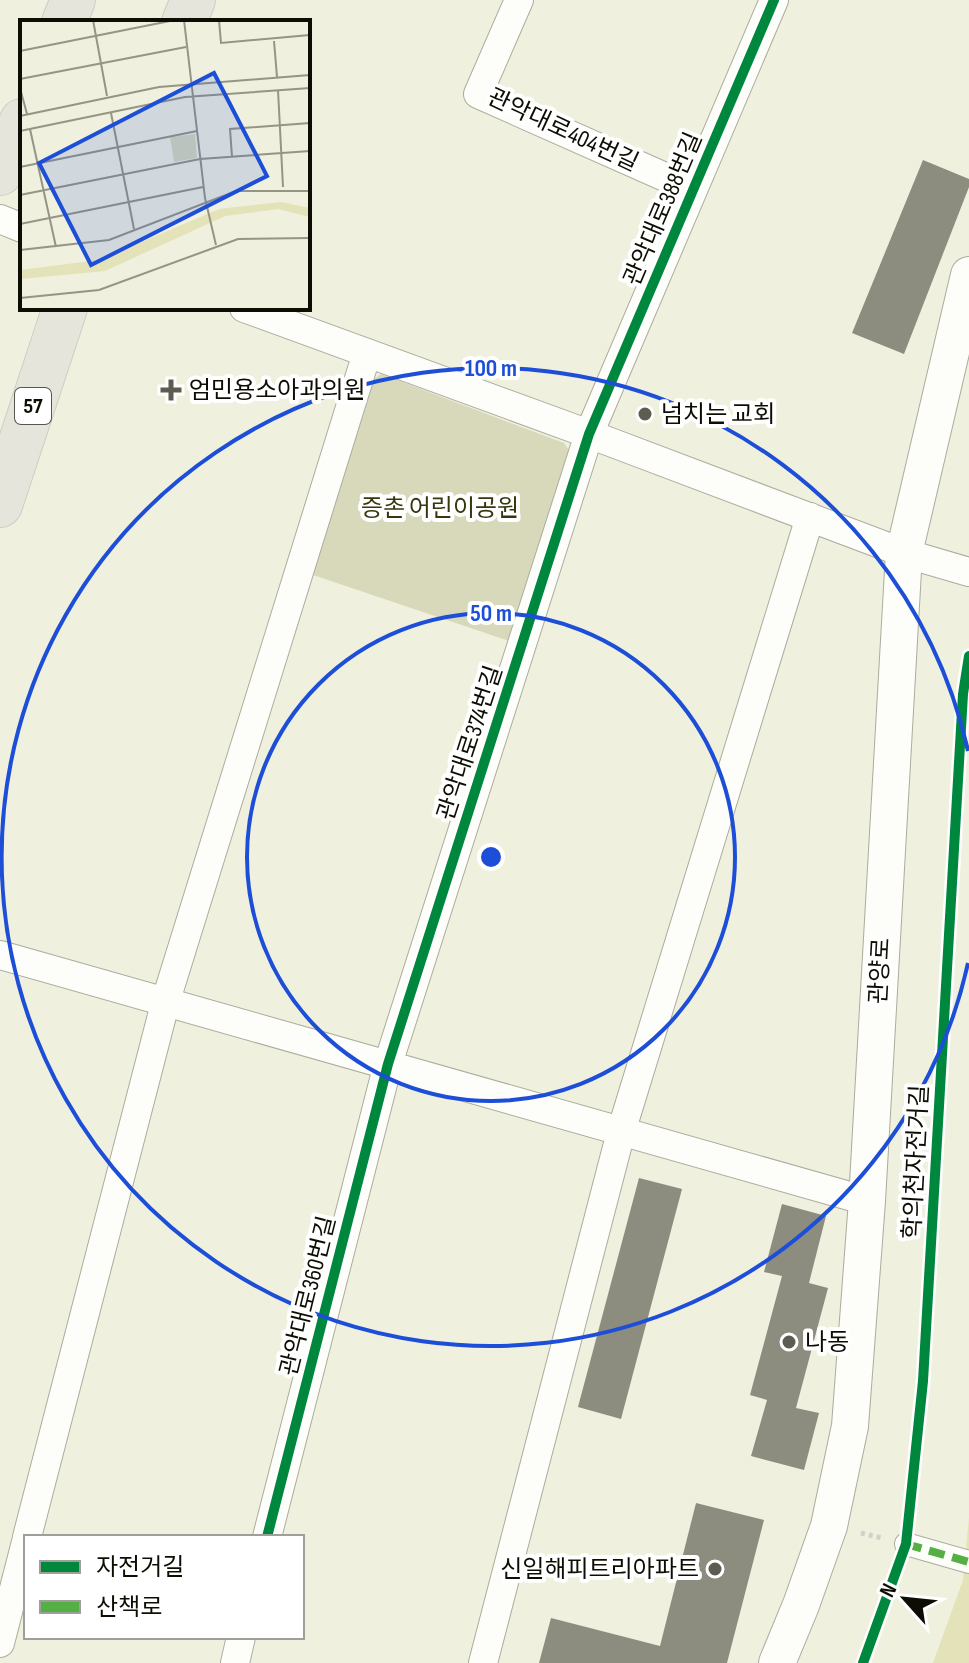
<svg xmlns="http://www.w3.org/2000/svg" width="969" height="1663" font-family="'Sofia Sans Condensed','Noto Sans KR',sans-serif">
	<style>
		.green { fill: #d8d8bb }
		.water { fill: #e3e2b8 }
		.building { fill: #8d8d7f }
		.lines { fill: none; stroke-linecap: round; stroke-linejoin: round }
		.pedestrian-casing { stroke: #acac9e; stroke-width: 24 }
		.minor-casing { stroke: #acac9e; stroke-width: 30 }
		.tertiary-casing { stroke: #acac9e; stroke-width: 38 }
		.primary-casing { stroke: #cecec5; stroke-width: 46 }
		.path { stroke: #d1d1cb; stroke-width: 5; stroke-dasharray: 4 4; stroke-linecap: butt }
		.pedestrian { stroke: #fdfdfa; stroke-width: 22 }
		.minor { stroke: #fdfdfa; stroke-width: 28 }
		.tertiary { stroke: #fdfdfa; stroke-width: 36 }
		.primary { stroke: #e6e5db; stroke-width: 44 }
		.quiet { stroke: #54b044; stroke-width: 8; stroke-dasharray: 16 8; stroke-linecap: butt }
		.cycleway-casing { stroke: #fff; stroke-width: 15 }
		.cycleway { stroke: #00873e; stroke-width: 10 }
		.ring { fill: none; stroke: #1d4ed8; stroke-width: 4 }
		.poi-dot { fill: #5c5c50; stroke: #fff; stroke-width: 3 }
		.labels { text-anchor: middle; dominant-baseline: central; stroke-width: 8; stroke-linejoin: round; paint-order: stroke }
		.shield { fill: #fff; stroke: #56564f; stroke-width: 2 }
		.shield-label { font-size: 22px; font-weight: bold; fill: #0d0d03 }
		.street-label { font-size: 24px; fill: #0d0d03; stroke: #fff }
		.poi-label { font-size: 24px; fill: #0d0d03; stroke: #fff; text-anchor: start }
		.park-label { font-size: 24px; fill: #38360c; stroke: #fff }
		.inset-road { fill: none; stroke: #959586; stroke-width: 2 }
		.view { fill: #1d4ed8; fill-opacity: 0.15; stroke: #1d4ed8; stroke-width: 4 }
		.inset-edge { fill: none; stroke: #0d0d03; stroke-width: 4 }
		.centre { fill: #1d4ed8; stroke: #fff; stroke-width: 4 }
		.ring-label { font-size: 24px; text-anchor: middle; font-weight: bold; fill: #1d4ed8; stroke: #fff; stroke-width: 8; stroke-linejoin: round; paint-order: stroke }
	</style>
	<rect width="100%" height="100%" fill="#f0f0de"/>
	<path class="green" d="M 381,374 L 564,443 L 570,452 L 512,642 L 310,574 L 374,379 Z"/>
	<path class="water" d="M 969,1518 L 969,1663 L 933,1663 L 963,1580 Z"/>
	<g class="building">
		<path d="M 923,160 L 969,179 L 969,187 L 904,354 L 852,333 Z"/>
		<path d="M 639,1178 L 682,1189 L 621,1419 L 578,1407 Z"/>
		<path d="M 782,1204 L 826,1216 L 809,1283 L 828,1288 L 796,1408 L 819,1413 L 804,1470 L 751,1456 L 767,1400 L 750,1395 L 782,1276 L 764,1272 Z"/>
		<path d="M 696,1503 L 764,1520 L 727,1663 L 539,1663 L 551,1618 L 660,1646 Z"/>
	</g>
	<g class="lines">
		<defs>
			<path id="pedestrian" d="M 906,1544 L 969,1562"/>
			<g id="minor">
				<path d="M 519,0 L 478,94 L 692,189"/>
				<path d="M 0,219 L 22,228"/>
				<path d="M 244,308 L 589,434 L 904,553 L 969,572"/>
				<path d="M 0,955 L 867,1201"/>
				<path d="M 27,1537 L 166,1000 L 367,353"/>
				<path d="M 267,1537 L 388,1064 L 589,434 L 774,0"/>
				<path d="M 0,1643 L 26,1542"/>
				<path d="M 235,1663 L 241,1637"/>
				<path d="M 483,1663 L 621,1132 L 810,517"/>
			</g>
			<path id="tertiary" d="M 777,1663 L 801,1605 L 829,1526 L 850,1426 L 867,1201 L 904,553 L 969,275"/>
			<g id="primary">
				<path d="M 64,22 L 73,0"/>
				<path d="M 184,22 L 193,0"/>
				<path d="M 0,173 L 22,121"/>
				<path d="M 0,505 L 65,308"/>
			</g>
		</defs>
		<use href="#pedestrian" class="pedestrian-casing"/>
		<use href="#minor" class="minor-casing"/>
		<use href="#tertiary" class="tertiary-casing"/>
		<use href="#primary" class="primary-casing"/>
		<path class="path" d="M 861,1533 L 882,1538"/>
		<use href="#pedestrian" class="pedestrian"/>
		<use href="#minor" class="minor"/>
		<use href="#tertiary" class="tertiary"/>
		<use href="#primary" class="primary"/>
		<path class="quiet" d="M 906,1544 L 969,1562"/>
		<defs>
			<g id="cycleway">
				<path d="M 267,1537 L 388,1064 L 589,434 L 774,0"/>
				<path d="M 863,1663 L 906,1544 L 923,1381 L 963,694 L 969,656"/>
			</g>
		</defs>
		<use href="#cycleway" class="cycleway-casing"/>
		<use href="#cycleway" class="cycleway"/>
	</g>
	<g class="ring">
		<circle cx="491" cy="857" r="244"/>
		<path d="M968 963A489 489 0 1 1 968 751"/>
	</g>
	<g class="poi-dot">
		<path d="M167 378h8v8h8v8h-8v8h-8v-8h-8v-8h8z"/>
		<circle cx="645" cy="414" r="8"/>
		<circle cx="789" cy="1342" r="8"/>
		<circle cx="715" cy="1569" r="8"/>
	</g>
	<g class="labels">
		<rect class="shield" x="15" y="388" width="36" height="36" rx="6"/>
		<g class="shield-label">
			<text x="33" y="406">57</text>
		</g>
		<g class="street-label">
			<text transform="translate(563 130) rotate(25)">관악대로404번길</text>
			<text transform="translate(663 209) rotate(-67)">관악대로388번길</text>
			<text transform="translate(470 743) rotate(-72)">관악대로374번길</text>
			<text transform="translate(880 971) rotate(-87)">관양로</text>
			<text transform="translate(916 1162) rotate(-87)">학의천자전거길</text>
			<text transform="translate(308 1296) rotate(-76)">관악대로360번길</text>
		</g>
		<g class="poi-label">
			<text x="189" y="390">엄민용소아과의원</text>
			<text x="661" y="414">넘치는 교회</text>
			<text x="805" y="1342">나동</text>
			<text x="699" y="1569" text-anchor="end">신일해피트리아파트</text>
		</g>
		<g class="park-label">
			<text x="440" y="508">증촌 어린이공원</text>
		</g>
	</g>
	<g transform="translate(20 20)">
		<rect width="290" height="290" fill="#f0f0de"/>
		<path d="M 175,114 L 177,138 L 154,142 L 150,117 Z" fill="#d8d8bb"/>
		<path d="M 261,182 L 290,188 L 290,197 L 258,189 L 205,196 L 85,251 L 0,259 L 0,250 L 79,240 L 199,189 Z" fill="#e3e2b8"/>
		<path class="inset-road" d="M 73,0 L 87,76M 164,0 L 185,178 L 196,225M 199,0 L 201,23 L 290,15M 254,21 L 257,57M 0,31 L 155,0M 0,59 L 166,27M 0,68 L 7,94M 258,70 L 263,167M 91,93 L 114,209M 0,96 L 139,67 L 290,55M 10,109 L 36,227M 0,111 L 165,77 L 290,68M 212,137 L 210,109 L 290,103M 0,147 L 177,111M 0,175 L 180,139 L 290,131M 0,204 L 183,167M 0,230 L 89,220 L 216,171 L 290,171M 0,278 L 79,270 L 218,219 L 290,218"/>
		<path class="view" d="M 194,53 L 247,156 L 71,245 L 19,143 Z"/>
		<rect width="290" height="290" class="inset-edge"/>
	</g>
	<circle cx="491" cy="857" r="12" class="centre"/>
	<g class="ring-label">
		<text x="491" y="376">100 m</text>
		<text x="491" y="621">50 m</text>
	</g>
	<rect x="24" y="1535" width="280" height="104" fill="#ffffff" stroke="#9e9e9a" stroke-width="2"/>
	<rect x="40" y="1561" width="40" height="12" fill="#00873e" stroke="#9e9e9a" stroke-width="2"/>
	<text x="96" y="1575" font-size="24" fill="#0d0d03">자전거길</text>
	<rect x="40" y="1601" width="40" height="12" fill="#54b044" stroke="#9e9e9a" stroke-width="2"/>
	<text x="96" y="1615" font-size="24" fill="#0d0d03">산책로</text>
	<g transform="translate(905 1599) rotate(297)" stroke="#ffffff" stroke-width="6" paint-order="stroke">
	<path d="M0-6L14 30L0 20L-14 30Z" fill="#0d0d03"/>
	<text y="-12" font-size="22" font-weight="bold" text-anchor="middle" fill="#0d0d03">N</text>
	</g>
</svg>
